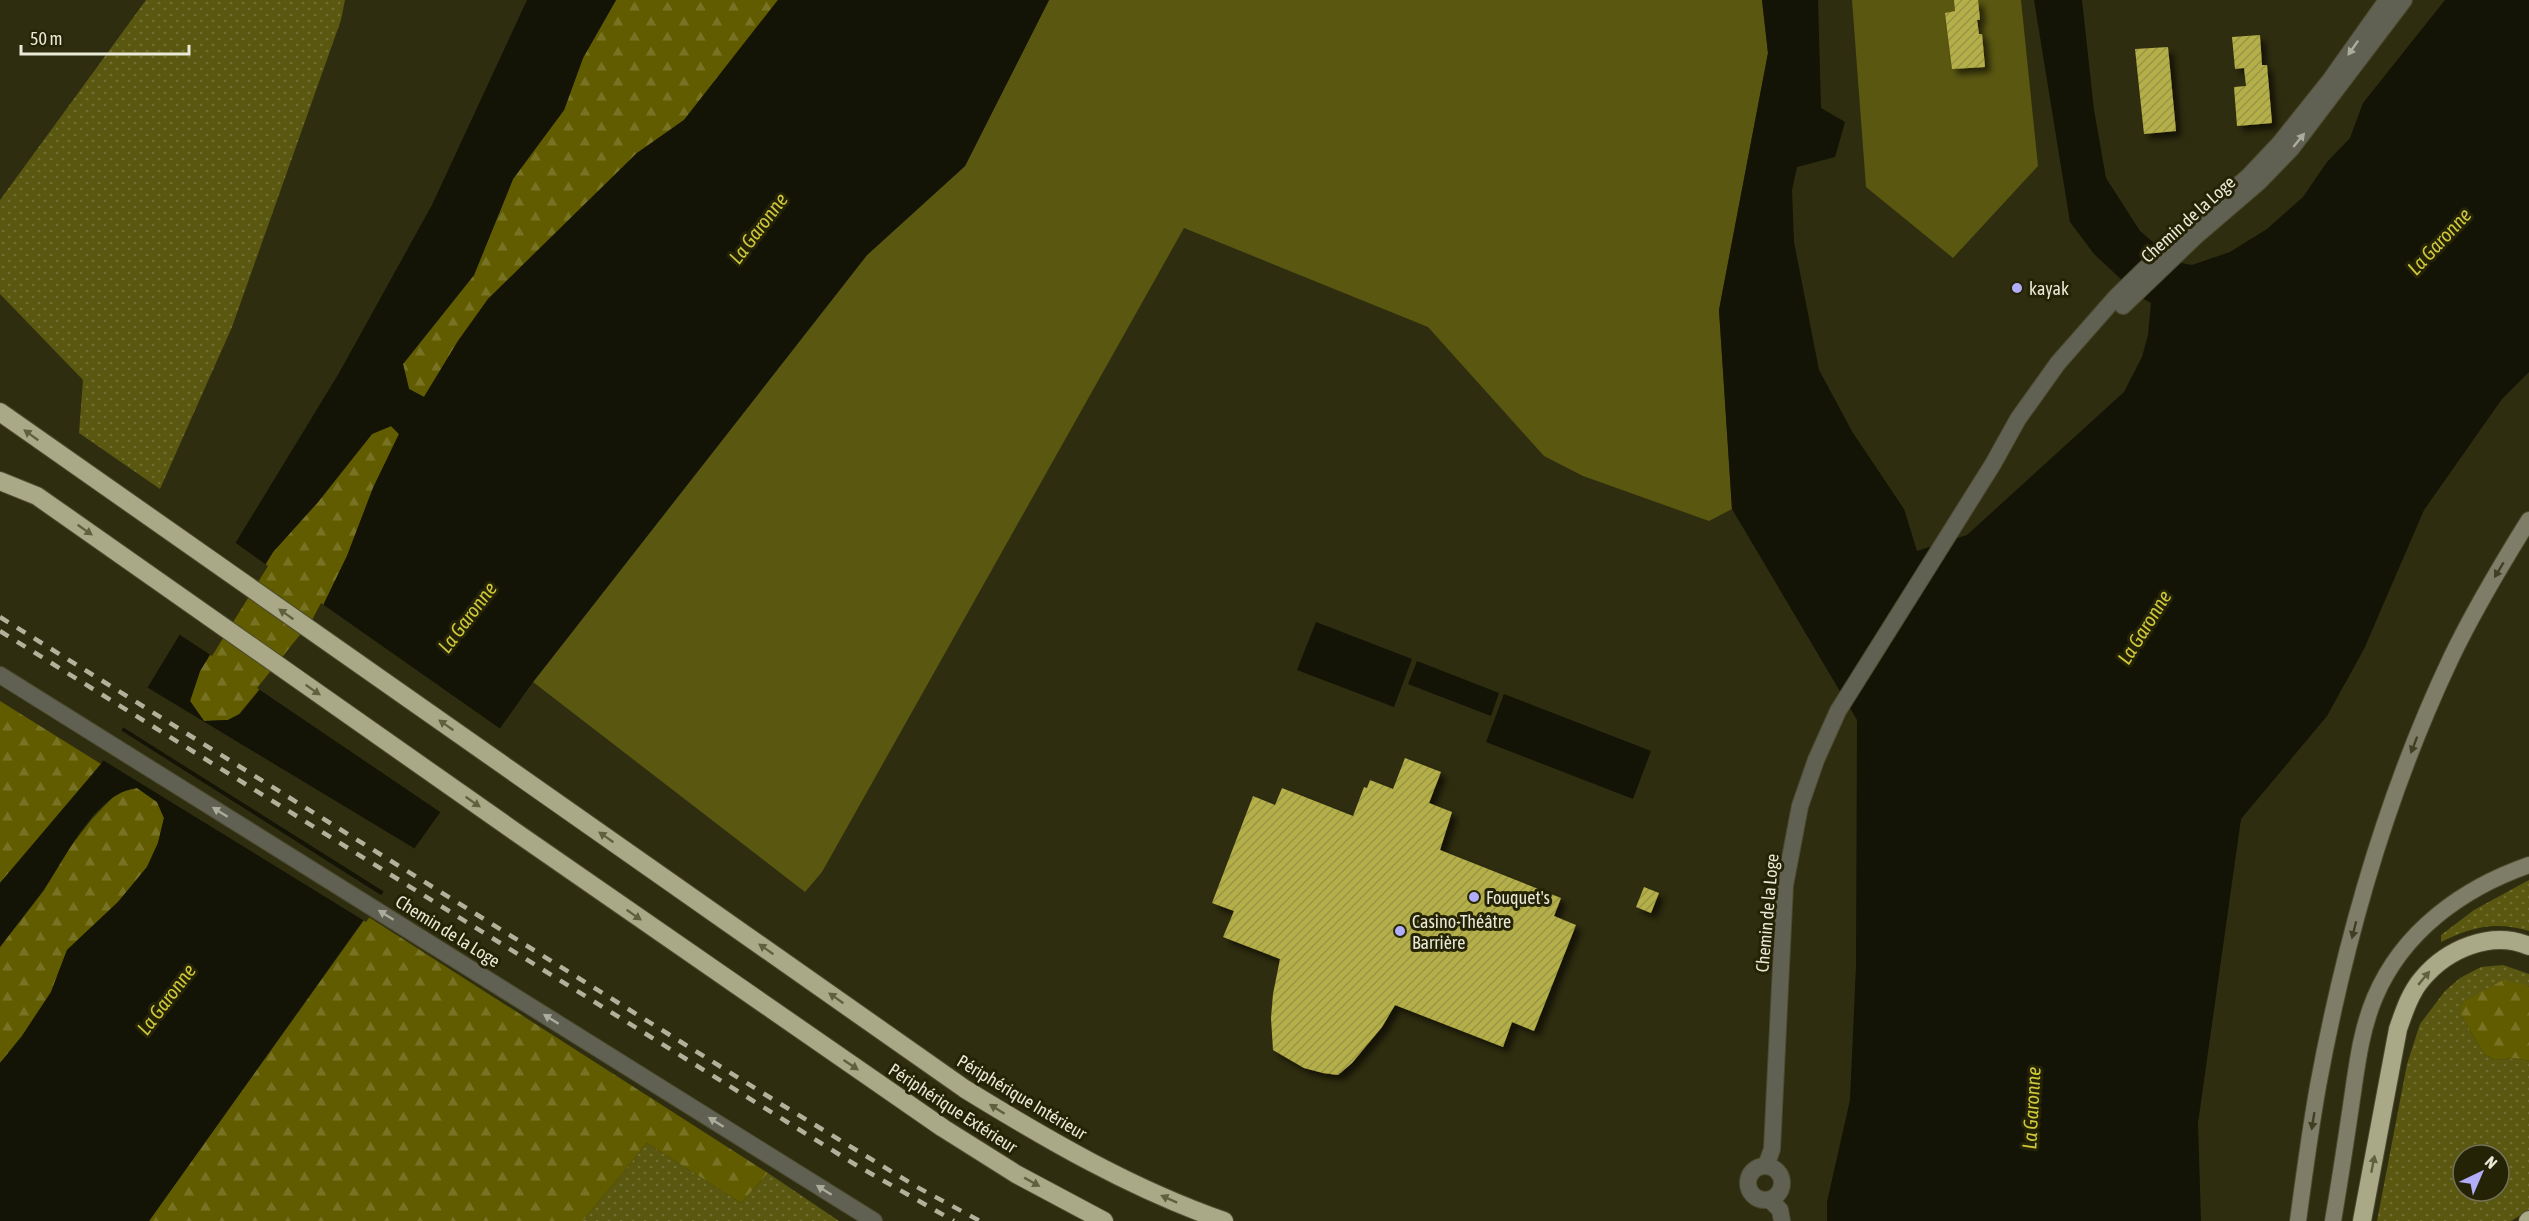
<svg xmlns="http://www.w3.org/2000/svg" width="2529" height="1221" font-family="'Asap Condensed',sans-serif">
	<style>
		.grass { fill: url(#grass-dots); fill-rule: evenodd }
		.forest { fill: url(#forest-firs) }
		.park { fill: #5a5711 }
		.water { fill: #131306; fill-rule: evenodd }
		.pier { fill: #2f2d0f }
		.building { fill: url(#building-hatch); filter: url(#shadow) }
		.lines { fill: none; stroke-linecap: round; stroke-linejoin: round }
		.minor-casing { stroke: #4d4b2f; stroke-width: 18 }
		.secondary-casing { stroke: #4d4b2f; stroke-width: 18 }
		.motorway-casing { stroke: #4d4b2f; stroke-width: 20 }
		.minor { stroke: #616153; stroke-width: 16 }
		.secondary { stroke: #7e7e68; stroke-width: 16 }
		.motorway { stroke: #a9a987; stroke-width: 18 }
		.rail { stroke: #b2b19b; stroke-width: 4.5; stroke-dasharray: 10 10; stroke-linecap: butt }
		.oneway { fill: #acac9c }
		.oneway2 { fill: #605f40 }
		.oneway3 { fill: #403e23 }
		.poi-dot { fill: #b2adf9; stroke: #252305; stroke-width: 2 }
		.labels { text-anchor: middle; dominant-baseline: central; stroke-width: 6; stroke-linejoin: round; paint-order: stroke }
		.street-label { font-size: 18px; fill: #e9e9d7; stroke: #252305 }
		.poi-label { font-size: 18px; fill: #e9e9d7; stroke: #252305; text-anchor: start }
		.water-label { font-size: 20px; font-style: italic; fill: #cec83a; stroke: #252305 }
	</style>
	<defs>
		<pattern id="grass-dots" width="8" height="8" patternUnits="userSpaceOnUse" patternTransform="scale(1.5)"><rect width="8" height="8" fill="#5a5711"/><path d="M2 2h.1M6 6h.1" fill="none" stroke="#726f33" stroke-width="1.8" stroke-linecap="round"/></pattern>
		<pattern id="forest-firs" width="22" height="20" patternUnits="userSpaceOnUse" patternTransform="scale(1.5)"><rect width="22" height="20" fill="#615c00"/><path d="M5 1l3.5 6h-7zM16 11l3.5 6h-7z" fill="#787324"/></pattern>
		<pattern id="building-hatch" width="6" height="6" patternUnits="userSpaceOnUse" patternTransform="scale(1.5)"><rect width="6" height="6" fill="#b4af48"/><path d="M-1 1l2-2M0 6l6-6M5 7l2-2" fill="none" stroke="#989546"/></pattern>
		<filter id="shadow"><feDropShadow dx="5.5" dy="5.5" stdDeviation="3" flood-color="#0009"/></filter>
	</defs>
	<rect width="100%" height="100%" fill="#2f2d0f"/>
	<g class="grass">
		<path d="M 146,0 L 345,0 L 341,20 L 232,327 L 160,489 L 79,433 L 83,380 L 0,294 L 0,200 Z"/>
		<path d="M 2529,880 L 2529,931 C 2495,921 2472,927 2441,942 L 2441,935 L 2474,910 Z"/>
		<path d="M 2503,965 L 2529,974 L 2529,987 L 2527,985 L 2461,1015 L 2484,1054 L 2495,1060 L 2515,1058 L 2529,1061 L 2529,1210 L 2511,1221 L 2377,1221 L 2407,1064 L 2420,1024 L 2445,991 L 2460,978 L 2481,967 ZM 2463,1155 L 2499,1155 L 2499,1191 L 2463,1191 Z"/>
		<path d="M 647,1143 L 741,1203 L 768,1173 L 839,1221 L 583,1221 Z"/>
	</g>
	<g class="forest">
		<path d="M 616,0 L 778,0 L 684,120 L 637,153 L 488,299 L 458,341 L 424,397 L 409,389 L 403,364 L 474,275 L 513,179 L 564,110 L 583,58 Z"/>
		<path d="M 391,426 L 399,434 L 373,488 L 347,556 L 315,622 L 239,714 L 228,720 L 204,721 L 190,701 L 200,671 L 273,552 L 318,502 L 372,434 Z"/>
		<path d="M 0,701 L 101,764 L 0,883 Z"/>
		<path d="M 137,788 L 157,802 L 164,818 L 158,843 L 147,867 L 118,902 L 67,950 L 51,992 L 22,1036 L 0,1063 L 0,947 L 44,890 L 67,851 L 92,819 L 115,795 L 124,790 Z"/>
		<path d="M 367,916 L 768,1173 L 741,1203 L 647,1143 L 583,1221 L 149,1221 Z"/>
		<path d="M 2503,980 L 2527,985 L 2529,987 L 2529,1061 L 2515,1058 L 2495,1060 L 2484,1054 L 2461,1015 L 2462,1003 Z"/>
	</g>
	<g class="park">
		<path d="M 1049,0 L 1762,0 L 1768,53 L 1719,310 L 1732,509 L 1709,521 L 1583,476 L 1544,456 L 1428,327 L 1184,228 L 822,872 L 805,892 L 533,682 L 867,255 L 965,166 Z"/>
		<path d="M 1852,0 L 2021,0 L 2038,166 L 1953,258 L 1866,187 Z"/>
	</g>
	<g class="water">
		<path d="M 527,0 L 616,0 L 583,58 L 564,110 L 513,179 L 474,275 L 403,364 L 409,389 L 424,397 L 458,341 L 488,299 L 637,153 L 684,120 L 778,0 L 1049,0 L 965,166 L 867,255 L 533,682 L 149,1221 L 0,1221 L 0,1063 L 22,1036 L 51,992 L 67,950 L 118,902 L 147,867 L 158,843 L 164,818 L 157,802 L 137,788 C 94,793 66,859 43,891 C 29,910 14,928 0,947 L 0,883 L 101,764 L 339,373 L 432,205 ZM 391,426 L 399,434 L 373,488 L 347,556 L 315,622 L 240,714 L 228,720 L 204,721 L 190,701 L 200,671 L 273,552 L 318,502 L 372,434 Z"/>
		<path d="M 1762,0 L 1818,0 L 1821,108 L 1845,122 L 1835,157 L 1797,167 L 1792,190 L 1794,242 L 1819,370 L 1853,433 L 1904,509 L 1917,551 L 1967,535 L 2124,392 L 2142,357 L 2148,335 L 2151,303 L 2140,297 L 2094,254 L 2070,222 L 2034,0 L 2082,0 L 2094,110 L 2106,178 L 2140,231 L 2176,262 L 2192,265 L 2230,252 L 2267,229 L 2303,197 L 2327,162 L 2350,138 L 2363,103 L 2445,0 L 2529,0 L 2529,372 L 2502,399 L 2424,510 L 2364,649 L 2327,716 L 2241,819 L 2198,1123 L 2201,1221 L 1827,1221 L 1827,1202 L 1850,1100 L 1856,966 L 1857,720 L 1732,509 L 1719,310 L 1768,53 Z"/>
		<path d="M 1316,622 L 1412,659 L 1394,707 L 1297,670 Z"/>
		<path d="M 1417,661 L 1499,693 L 1491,716 L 1408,684 Z"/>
		<path d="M 1504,694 L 1651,751 L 1633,799 L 1486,742 Z"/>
	</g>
	<g class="pier">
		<path d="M 233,541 L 268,566 L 212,656 L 177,633 Z"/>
		<path d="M 321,603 L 502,730 L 443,814 L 257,688 L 312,620 Z"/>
		<path d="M 145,686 L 417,850 L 386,893 L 121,726 Z"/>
		<path d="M 119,729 L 384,897 L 366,922 L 101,759 Z"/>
	</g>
	<g class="building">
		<path d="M 1954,0 L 1978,0 L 1980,20 L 1977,20 L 1979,34 L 1982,34 L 1985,67 L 1952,69 L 1945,13 L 1955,11 Z"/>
		<path d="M 2260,35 L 2262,65 L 2267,65 L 2272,123 L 2237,126 L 2234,87 L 2246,86 L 2244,68 L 2235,69 L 2232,37 Z"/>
		<path d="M 2168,47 L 2176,131 L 2144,134 L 2135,49 Z"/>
		<path d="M 1405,758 L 1441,772 L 1429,803 L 1452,812 L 1440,850 L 1561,898 L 1554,916 L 1576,925 L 1534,1031 L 1512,1022 L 1503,1047 L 1395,1005 L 1382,1027 L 1352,1063 L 1338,1075 L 1323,1073 L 1304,1068 L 1273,1050 L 1271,1018 L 1273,994 L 1280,959 L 1223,937 L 1234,911 L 1212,903 L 1253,796 L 1275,805 L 1282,788 L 1353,816 L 1364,787 L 1367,788 L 1370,780 L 1393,789 Z"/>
		<path d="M 1644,887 L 1659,893 L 1651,913 L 1636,907 Z"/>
	</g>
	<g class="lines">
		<defs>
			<g id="minor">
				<path d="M 2123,306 L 2195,237 L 2259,182 L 2291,149 L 2404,0"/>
				<path d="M 0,675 L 874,1221"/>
				<circle cx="1765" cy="1183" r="17"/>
				<path d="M 1766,1166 L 1772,1149 L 1785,885 L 1800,806 L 1816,760 L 1838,711 L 1993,464 L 2018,419 L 2058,363 L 2116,297 L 2187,228 L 2248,177 L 2280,143 L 2331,79 L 2387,0"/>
				<path d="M 1770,1200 L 1780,1210 L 1782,1221"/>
			</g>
			<g id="secondary">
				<path d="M 2298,1221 C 2304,1176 2310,1131 2318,1086 C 2345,940 2387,793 2451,658 C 2474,610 2501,565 2529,520"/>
				<path d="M 2333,1221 C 2340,1180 2346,1140 2352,1099 C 2357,1065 2361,1030 2375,997 C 2403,931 2463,888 2529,865"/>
			</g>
			<g id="motorway">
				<path d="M 0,412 L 965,1089 C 1048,1140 1132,1189 1224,1221"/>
				<path d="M 0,481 L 37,496 L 517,833 L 943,1128 L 1016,1174 L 1104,1221"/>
				<path d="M 2362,1221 L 2398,1029 C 2404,1012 2410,993 2422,979 C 2447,949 2491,930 2529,946"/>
				<path d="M 2528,1221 L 2529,1220"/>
			</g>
		</defs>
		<use href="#minor" class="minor-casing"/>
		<use href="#secondary" class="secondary-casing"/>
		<use href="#motorway" class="motorway-casing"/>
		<use href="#minor" class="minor"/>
		<use href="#secondary" class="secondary"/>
		<use href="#motorway" class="motorway"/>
		<g class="rail">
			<path d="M 0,617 L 774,1100 L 917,1187 L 980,1221"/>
			<path d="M 0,631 L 856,1165 L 954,1221"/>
		</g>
	</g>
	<defs><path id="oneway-solid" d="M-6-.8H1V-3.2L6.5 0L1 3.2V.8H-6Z" transform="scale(1.5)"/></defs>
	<g class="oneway">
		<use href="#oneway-solid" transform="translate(2353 48) rotate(125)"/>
		<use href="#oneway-solid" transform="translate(2299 140) rotate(-51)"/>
		<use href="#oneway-solid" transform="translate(220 812) rotate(-148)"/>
		<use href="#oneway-solid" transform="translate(386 915) rotate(-148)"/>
		<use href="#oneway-solid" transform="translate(551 1019) rotate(-148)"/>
		<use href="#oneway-solid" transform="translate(716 1122) rotate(-148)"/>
		<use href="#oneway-solid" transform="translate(824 1190) rotate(-148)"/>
	</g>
	<g class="oneway2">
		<use href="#oneway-solid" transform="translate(31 435) rotate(-144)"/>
		<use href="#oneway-solid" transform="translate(85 530) rotate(35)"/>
		<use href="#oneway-solid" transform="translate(286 614) rotate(-145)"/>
		<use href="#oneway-solid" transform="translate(313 690) rotate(35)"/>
		<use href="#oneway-solid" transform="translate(446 725) rotate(-145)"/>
		<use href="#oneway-solid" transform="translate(473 802) rotate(35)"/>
		<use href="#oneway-solid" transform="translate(606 837) rotate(-145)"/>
		<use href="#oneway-solid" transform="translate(634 915) rotate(35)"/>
		<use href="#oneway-solid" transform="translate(766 949) rotate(-145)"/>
		<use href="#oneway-solid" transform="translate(2424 978) rotate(-50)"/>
		<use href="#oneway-solid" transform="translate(836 998) rotate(-145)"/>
		<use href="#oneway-solid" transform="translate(851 1065) rotate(34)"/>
		<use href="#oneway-solid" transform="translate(997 1109) rotate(-148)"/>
		<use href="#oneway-solid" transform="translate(2373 1164) rotate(-79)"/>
		<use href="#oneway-solid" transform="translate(1032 1182) rotate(29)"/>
		<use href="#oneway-solid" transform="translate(1169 1199) rotate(-156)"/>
	</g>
	<g class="oneway3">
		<use href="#oneway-solid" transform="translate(2499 570) rotate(121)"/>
		<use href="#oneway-solid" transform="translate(2414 745) rotate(111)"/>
		<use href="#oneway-solid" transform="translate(2354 930) rotate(104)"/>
		<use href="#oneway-solid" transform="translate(2313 1121) rotate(99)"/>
	</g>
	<g class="poi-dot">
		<circle cx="2017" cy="288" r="6"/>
		<circle cx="1474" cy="897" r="6"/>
		<circle cx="1400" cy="931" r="6"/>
	</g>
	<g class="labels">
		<g class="street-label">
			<text transform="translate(2188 219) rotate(-42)">Chemin de la Loge</text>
			<text transform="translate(1767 913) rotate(-85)">Chemin de la Loge</text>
			<text transform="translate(448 931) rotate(32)">Chemin de la Loge</text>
			<text transform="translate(1022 1097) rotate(31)">Périphérique Intérieur</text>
			<text transform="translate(953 1108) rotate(33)">Périphérique Extérieur</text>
		</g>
		<g class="poi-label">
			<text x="2029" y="288">kayak</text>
			<text x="1486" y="897">Fouquet's</text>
			<text x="1412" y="921">Casino-Théâtre<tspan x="1412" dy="21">Barrière</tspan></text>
		</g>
		<g class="water-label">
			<text transform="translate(758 228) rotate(-53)">La Garonne</text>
			<text transform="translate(2439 241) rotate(-47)">La Garonne</text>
			<text transform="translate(467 617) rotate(-53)">La Garonne</text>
			<text transform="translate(2144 627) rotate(-58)">La Garonne</text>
			<text transform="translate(166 999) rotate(-53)">La Garonne</text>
			<text transform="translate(2031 1108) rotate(-87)">La Garonne</text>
		</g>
	</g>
	<g transform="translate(2481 1173) rotate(44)"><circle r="28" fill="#252305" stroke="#737259" stroke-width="1.5"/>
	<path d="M0-4.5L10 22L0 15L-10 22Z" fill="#b2adf9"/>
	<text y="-9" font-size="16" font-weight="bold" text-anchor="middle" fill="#e9e9d7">N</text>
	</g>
	<path d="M21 45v9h168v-9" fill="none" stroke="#e9e9d7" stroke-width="3"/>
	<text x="30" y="45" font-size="18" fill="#e9e9d7" stroke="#252305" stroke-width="4.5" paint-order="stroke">50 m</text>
</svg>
